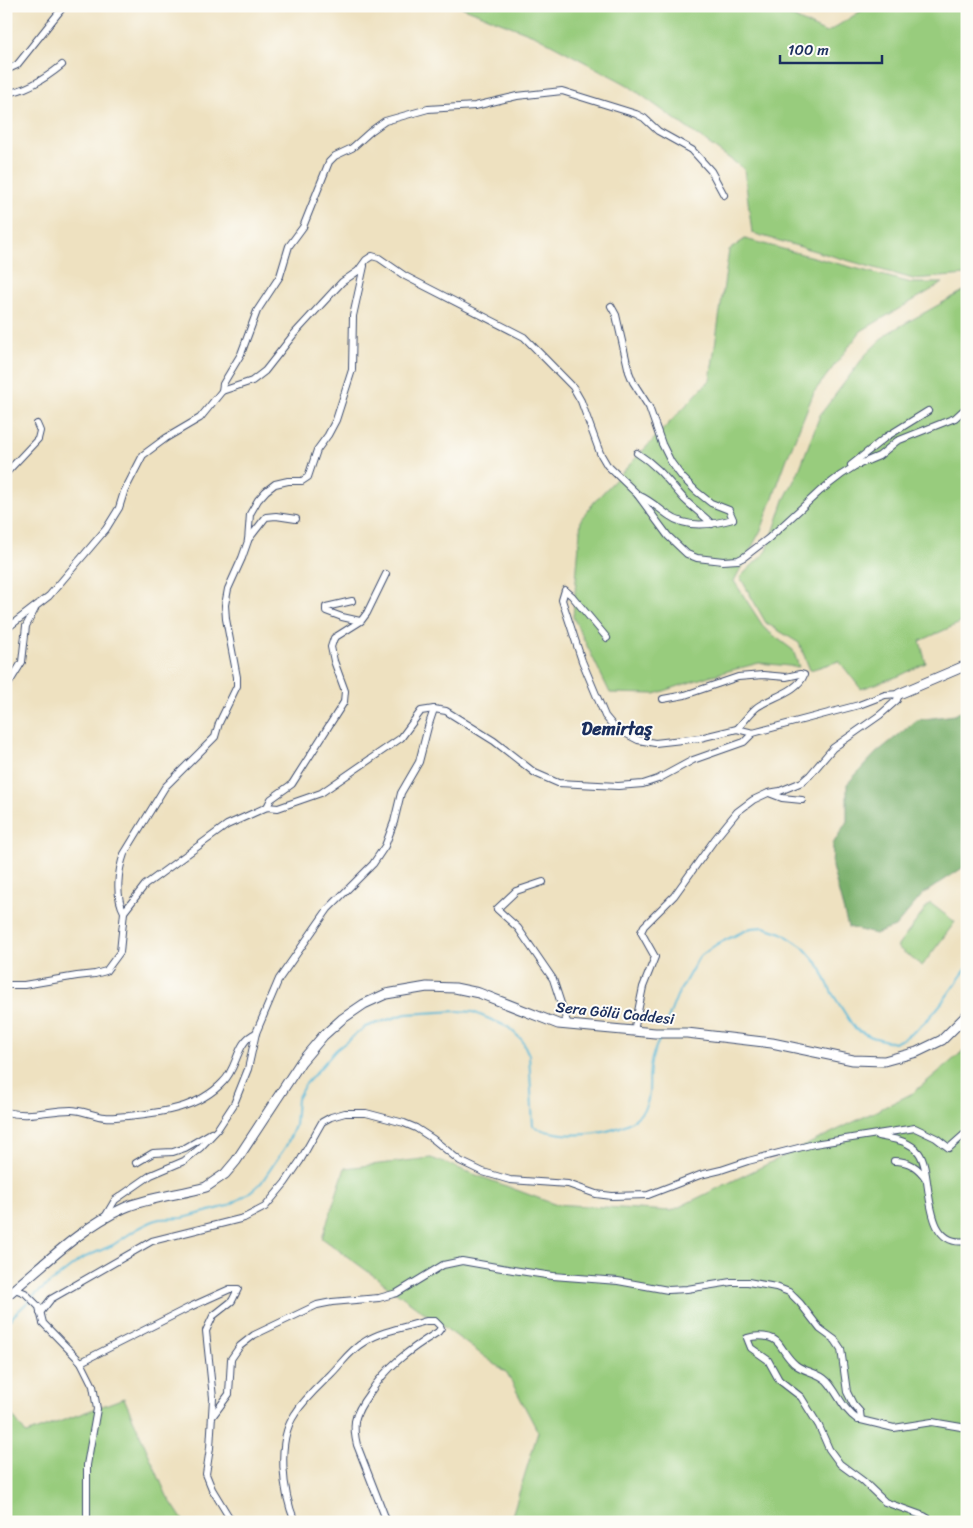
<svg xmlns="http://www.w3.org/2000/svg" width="973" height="1528" font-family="Sriracha,sans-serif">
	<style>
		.green { fill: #98cc7d; stroke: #5a7e6e }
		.forest { fill: #7ab06c; stroke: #4a7065 }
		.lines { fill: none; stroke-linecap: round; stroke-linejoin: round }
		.stream { stroke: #57b7d6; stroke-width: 2 }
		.street-casing { stroke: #3b4a6d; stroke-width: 8 }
		.secondary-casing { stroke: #3b4a6d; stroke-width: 11 }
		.street { stroke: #fff; stroke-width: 6 }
		.secondary { stroke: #fff; stroke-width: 9 }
		.labels { text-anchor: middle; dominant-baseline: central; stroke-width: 4; stroke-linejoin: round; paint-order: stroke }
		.street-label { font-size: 15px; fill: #1b2f5e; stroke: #fdfcf7 }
		.quarter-label { font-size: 18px; font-weight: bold; fill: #1b2f5e; stroke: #fdfcf7 }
	</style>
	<rect width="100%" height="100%" fill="#fdfcf7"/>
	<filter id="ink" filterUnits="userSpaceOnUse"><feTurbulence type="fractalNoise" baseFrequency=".02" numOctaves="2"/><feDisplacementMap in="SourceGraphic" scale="10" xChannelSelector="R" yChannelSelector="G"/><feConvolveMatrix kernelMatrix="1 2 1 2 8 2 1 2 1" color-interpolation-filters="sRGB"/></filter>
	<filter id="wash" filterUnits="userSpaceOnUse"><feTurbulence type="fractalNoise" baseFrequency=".0096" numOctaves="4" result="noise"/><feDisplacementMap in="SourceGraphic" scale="20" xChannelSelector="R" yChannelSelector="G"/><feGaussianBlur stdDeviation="1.12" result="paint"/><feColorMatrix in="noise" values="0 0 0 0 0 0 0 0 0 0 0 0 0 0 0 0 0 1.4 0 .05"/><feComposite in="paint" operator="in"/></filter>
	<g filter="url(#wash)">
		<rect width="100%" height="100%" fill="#eee1c0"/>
		<g class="green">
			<path d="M 459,6 L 770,6 L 826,33 L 869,6 L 967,6 L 967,275 L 913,279 L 752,233 L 744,169 L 626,84 L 536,36 Z"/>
			<path d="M 745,239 L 911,283 L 943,283 L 861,331 L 814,392 L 786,461 L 762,528 L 734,581 L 765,629 L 793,650 L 799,667 L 759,663 L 709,676 L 655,694 L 610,693 L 573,617 L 581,519 L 595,501 L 710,380 L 729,250 Z"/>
			<path d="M 967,289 L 967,620 L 920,641 L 926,663 L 899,676 L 861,689 L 839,661 L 810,670 L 799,643 L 766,623 L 740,577 L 767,551 L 784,500 L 798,473 L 820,415 L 866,354 L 888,333 Z"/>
			<path d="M 930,903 L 955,922 L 922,966 L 897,947 Z"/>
			<path d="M 967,1048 L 967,1522 L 510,1522 L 538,1432 L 507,1373 L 322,1238 L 345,1168 L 431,1158 L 554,1204 L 671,1211 L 913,1093 Z"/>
			<path d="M 124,1398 L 167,1496 L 184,1522 L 6,1522 L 6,1407 L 26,1434 Z"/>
		</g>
		<path class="forest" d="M 967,707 L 967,865 L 923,894 L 895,927 L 875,934 L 848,927 L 832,867 L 833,844 L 847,821 L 847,784 L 876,753 L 917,720 L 955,715 Z"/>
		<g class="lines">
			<g class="stream">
				<path d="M 664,1029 L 677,996 L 699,957 L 717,944 L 751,928 L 764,927 L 782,933 L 803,947 L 819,965 L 832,993 L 855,1029 L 872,1037 L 894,1043 C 927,1030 946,996 967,968"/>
				<path d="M 6,1323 L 36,1294 L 81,1259 L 113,1245 L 137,1229 L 151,1222 L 159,1219 L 183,1218 L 228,1206 L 246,1195 L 261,1183 L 286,1146 L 295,1126 L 297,1099 L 304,1086 L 336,1050 L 365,1027 L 406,1014 L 457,1011 L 473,1012 L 508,1027 L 522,1040 L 529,1055 L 533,1126 C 560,1141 635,1138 647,1103 C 651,1092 648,1080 650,1068 C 651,1057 656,1046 661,1036"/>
			</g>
		</g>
	</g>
	<g filter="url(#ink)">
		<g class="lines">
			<defs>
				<g id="street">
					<path d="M 6,70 L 17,65 L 64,6"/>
					<path d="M 6,93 C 27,91 46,78 62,65"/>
					<path d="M 6,99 L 6,105"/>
					<path d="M 611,306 L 616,315 L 629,372 L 633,382 L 649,407 L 662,444 L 671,462 L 682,477 L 696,491 L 711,503 L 729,510 L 733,519 C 712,525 687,529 668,515 C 658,508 650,500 638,495"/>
					<path d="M 222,391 L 223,384 L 241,354 L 257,311 L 280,276 L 289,246 L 303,227 L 329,162 L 335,156 L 352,148 L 371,131 L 385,121 L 428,109 L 475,106 L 517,96 L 562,91 L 636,114 L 644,118 L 658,131 L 692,150 L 711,171 L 724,195"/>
					<path d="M 637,453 C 659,467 668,481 685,500 C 693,508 703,515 712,524"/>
					<path d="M 851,465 L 886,437 L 928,411"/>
					<path d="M 6,473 L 38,439 L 40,431 L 37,424"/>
					<path d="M 248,540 L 266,517 L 276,516 L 296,519"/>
					<path d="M 352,601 L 326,607 L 326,611 L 342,617 L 360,621"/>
					<path d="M 6,629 L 49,596 L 106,529 L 119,508 L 124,492 L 143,455 L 166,438 L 200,418 L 222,391 L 252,381 L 265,371 L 294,334 L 342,282 L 358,271 L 366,260 L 372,256 L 379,258 L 405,276 L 524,337 L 573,387 L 581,401 L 600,453 L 607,465 L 637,494 L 668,536 L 687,554 L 697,558 L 723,561 L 738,560 L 744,557 L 769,538 L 820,491 L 841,475 L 855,466 L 879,456 L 897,441 L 955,418 L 967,407"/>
					<path d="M 607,638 L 572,596 L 565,590 L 562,600 L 582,661 L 605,716 L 615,728 L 638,740 L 655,743 L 700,738 L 737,729 L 753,733 L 859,705 L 885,695 L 899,694 L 897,700 L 880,715 L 833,748 L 810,775 L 802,782 L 780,791 L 768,793 L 753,800 L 737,812 L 715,839 L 674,896 L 644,926 L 641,932 L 655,957 L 643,987 L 634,1031"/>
					<path d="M 6,688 L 22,662 L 26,626 L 35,609"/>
					<path d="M 663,699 L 685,695 L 738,677 L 763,675 L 786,677 L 800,674 L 804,675 C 798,692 768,698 756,708 C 749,714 743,723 737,729"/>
					<path d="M 769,793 L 782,798 L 802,800"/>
					<path d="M 267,807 L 271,799 L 292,784 L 344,702 L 345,691 L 334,661 L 331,647 L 334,638 L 361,621 L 367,613 L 386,574"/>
					<path d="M 543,882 L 516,891 L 497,909 L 518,928 L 553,979 L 568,1025"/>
					<path d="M 124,912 C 115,896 118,871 124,854 L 165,787 L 215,737 L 219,723 L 237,686 L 237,677 L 226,619 L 225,605 L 228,589 L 242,558 L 248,541 L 250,514 L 258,500 L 266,491 L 275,484 L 288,481 L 302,481 L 308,477 L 317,450 L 328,435 L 336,420 L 352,370 L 353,316 L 364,266"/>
					<path d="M 6,985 L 24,985 L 77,976 L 95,974 L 106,971 L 120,952 L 124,912 L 145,885 L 227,825 L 267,807 L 278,808 L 321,793 L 401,738 L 421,711 L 434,709 L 446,711 L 494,741 L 535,773 L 558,783 L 618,786 L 643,784 L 658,779 L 693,760 L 744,742 L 753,733"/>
					<path d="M 6,1112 C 28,1118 49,1110 71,1110 C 82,1110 94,1116 105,1117 C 112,1118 120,1116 128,1116 C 161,1113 199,1108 223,1082 C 238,1068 236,1041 256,1033"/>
					<path d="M 878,1136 C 893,1139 909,1140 919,1153 C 934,1173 920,1249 967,1241"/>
					<path d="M 894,1161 C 909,1161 918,1167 926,1179"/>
					<path d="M 136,1163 L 153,1153 L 173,1152 L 185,1148 L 211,1133"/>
					<path d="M 105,1217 L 115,1200 L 151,1175 L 184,1161 L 200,1148 L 217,1130 L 234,1104 L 248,1069 L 256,1033 L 279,979 L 328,909 L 373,864 L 385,846 L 394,822 L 401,793 L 419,762 L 428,727 L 434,709"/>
					<path d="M 15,1289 L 25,1293 L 39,1307 L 43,1323 L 81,1362 L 93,1386 L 97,1409 L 87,1465 L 87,1522"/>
					<path d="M 40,1313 L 51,1299 L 152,1241 L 244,1218 L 265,1207 L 285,1183 L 300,1161 L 322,1122 L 331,1117 L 345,1113 L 366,1113 L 404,1123 L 416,1128 L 433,1139 L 460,1161 L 483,1172 L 510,1180 L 568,1184 L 596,1194 L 612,1196 L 648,1195 L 700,1175 L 721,1170 L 748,1161 L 814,1144 L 915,1128 L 936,1138 L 949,1148 L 967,1132"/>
					<path d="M 81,1362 L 190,1307 L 230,1289 L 238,1289 L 232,1301 L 213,1316 L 206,1331 L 213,1398 L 210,1448 L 206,1474 L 212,1489 L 232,1522"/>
					<path d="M 212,1417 L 229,1394 L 231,1359 L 240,1346 L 254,1335 L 317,1305 L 332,1302 L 379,1298 L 397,1293 L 443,1265 L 462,1261 L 513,1270 L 553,1276 L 618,1281 L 668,1290 L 687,1289 L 731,1282 L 748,1282 L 776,1287 L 789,1292 L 800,1303 L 820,1329 L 835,1340 L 841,1349 L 847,1392 L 853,1404 L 860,1412 L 861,1420 L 858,1420 C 843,1410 838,1393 827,1381 C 818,1372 805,1372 796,1365 C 788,1359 785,1352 779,1344 C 773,1335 756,1335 747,1338 L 751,1348 L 768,1360 L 779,1380 L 801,1397 L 819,1426 L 829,1449 L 840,1464 L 863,1481 L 885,1502 L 924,1516 L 934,1522"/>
					<path d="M 861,1420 L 894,1428 L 932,1422 L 961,1427 L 967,1430"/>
					<path d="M 295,1522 C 283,1493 276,1441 295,1414 C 305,1398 318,1387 331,1374 C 342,1363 350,1350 364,1342 C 381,1331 406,1327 426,1321 L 435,1321 L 440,1326 L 441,1328 L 438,1332 C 410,1349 387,1366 369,1394 C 363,1402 357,1411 355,1421 C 354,1429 355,1437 357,1445 L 387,1522"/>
				</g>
				<g id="secondary">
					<path d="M 899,694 L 967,665"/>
					<path d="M 6,1296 C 43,1266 81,1227 124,1208 C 146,1198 182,1194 206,1187 L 225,1174 L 236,1161 L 301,1062 L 323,1036 L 342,1019 L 364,1004 L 386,994 L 427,987 L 455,988 L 479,993 L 558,1024 L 655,1033 L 687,1033 L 772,1043 L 853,1060 L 884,1061 L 917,1052 L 942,1040 L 967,1015"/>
				</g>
			</defs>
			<use href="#street" class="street-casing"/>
			<use href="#secondary" class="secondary-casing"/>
			<use href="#street" class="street"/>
			<use href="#secondary" class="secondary"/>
		</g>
	</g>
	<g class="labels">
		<g class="street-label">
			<text transform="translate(615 1013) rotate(6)">Sera Gölü Caddesi</text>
		</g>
		<g class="quarter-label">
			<text x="617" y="729">Demirtaş</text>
		</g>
	</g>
	<rect width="973" height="1528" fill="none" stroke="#fdfcf7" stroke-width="25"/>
	<path d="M780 55v8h102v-8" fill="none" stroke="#1b2f5e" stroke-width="2.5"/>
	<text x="788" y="55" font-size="15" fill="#1b2f5e" stroke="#fdfcf7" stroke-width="4" paint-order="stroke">100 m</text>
</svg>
